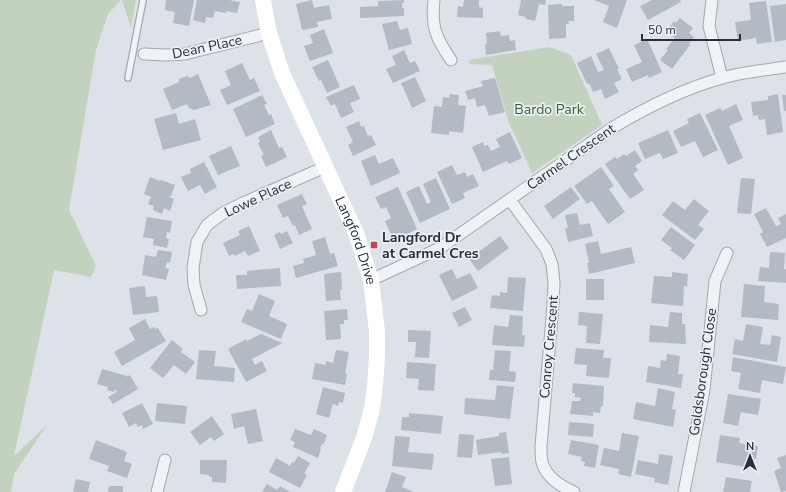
<svg xmlns="http://www.w3.org/2000/svg" width="786" height="492" font-family="'Nunito Sans',sans-serif">
	<style>
		.green { fill: #c3d2be }
		.building { fill: #b4bac4 }
		.lines { fill: none; stroke-linecap: round; stroke-linejoin: round }
		.lane-casing { stroke: #a2a8b2; stroke-width: 8 }
		.street-casing { stroke: #a2a8b2; stroke-width: 13 }
		.lane { stroke: #f0f2f6; stroke-width: 5.5 }
		.street { stroke: #f0f2f6; stroke-width: 11 }
		.secondary { stroke: #fff; stroke-width: 16 }
		.poi-dot { fill: #d23c52; stroke: #ecf0f5; stroke-width: 1.5 }
		.labels { text-anchor: middle; dominant-baseline: central; stroke-width: 3.5; stroke-linejoin: round; paint-order: stroke }
		.street-label { font-size: 14px; fill: #262f3f; stroke: #ecf0f5 }
		.park-label { font-size: 14px; fill: #3a5b33; stroke: #ecf0f5 }
		.poi-label { font-size: 14px; font-weight: bold; fill: #262f3f; stroke: #ecf0f5; text-anchor: start }
	</style>
	<rect width="100%" height="100%" fill="#dde1e8"/>
	<g class="green">
		<path d="M 0,0 L 121,0 L 108,14 L 96,50 L 69,210 L 96,266 L 91,277 L 54,270 L 14,456 L 47,425 L 14,474 L 11,492 L 0,492 Z"/>
		<path d="M 122,0 L 136,0 L 131,28 Z"/>
		<path d="M 549,47 L 571,55 L 602,125 L 532,173 L 509,123 L 492,65 L 469,64 L 469,60 Z"/>
	</g>
	<g class="building">
		<path d="M 166,0 L 194,0 L 189,26 L 173,23 L 175,12 L 165,10 Z"/>
		<path d="M 197,0 L 229,0 L 240,2 L 237,13 L 226,11 L 226,13 L 215,11 L 213,18 L 206,17 L 205,23 L 193,20 Z"/>
		<path d="M 312,0 L 314,8 L 329,5 L 332,19 L 317,22 L 318,27 L 302,30 L 296,4 Z"/>
		<path d="M 404,0 L 404,3 L 402,3 L 402,8 L 404,8 L 404,16 L 360,18 L 360,7 L 378,6 L 378,1 Z"/>
		<path d="M 464,0 L 479,0 L 479,7 L 483,8 L 483,18 L 457,17 L 458,6 L 463,7 Z"/>
		<path d="M 521,0 L 546,0 L 545,5 L 539,4 L 535,21 L 526,19 L 526,17 L 518,15 Z"/>
		<path d="M 594,0 L 627,0 L 617,28 L 603,22 L 609,6 Z"/>
		<path d="M 652,0 L 680,0 L 681,2 L 648,20 L 640,6 Z"/>
		<path d="M 766,1 L 772,42 L 757,44 L 756,38 L 738,41 L 735,22 L 751,20 L 749,3 Z"/>
		<path d="M 562,4 L 562,6 L 574,6 L 574,21 L 568,21 L 569,24 L 566,24 L 566,38 L 549,39 L 548,5 Z"/>
		<path d="M 786,4 L 786,40 L 775,42 L 770,6 Z"/>
		<path d="M 680,18 L 693,28 L 689,33 L 694,37 L 689,44 L 690,45 L 672,69 L 660,60 L 668,50 L 666,49 L 675,38 L 666,31 L 674,21 L 676,23 Z"/>
		<path d="M 397,21 L 400,30 L 408,28 L 412,44 L 389,50 L 382,24 Z"/>
		<path d="M 324,29 L 333,53 L 310,61 L 304,46 L 313,43 L 310,35 Z"/>
		<path d="M 500,31 L 501,36 L 509,35 L 510,41 L 515,40 L 516,50 L 486,55 L 485,45 L 487,44 L 486,33 Z"/>
		<path d="M 647,39 L 662,72 L 649,78 L 648,75 L 632,82 L 626,69 L 642,62 L 634,45 Z"/>
		<path d="M 609,48 L 619,69 L 617,69 L 622,79 L 614,83 L 619,92 L 605,99 L 601,89 L 593,92 L 589,83 L 587,84 L 577,63 L 591,56 L 598,72 L 604,70 L 596,54 Z"/>
		<path d="M 404,50 L 410,63 L 415,61 L 420,71 L 393,83 L 386,69 L 396,65 L 392,56 Z"/>
		<path d="M 328,60 L 340,87 L 327,93 L 321,80 L 319,81 L 312,67 Z"/>
		<path d="M 242,63 L 250,80 L 254,78 L 260,91 L 227,105 L 220,90 L 231,85 L 225,71 Z"/>
		<path d="M 198,74 L 211,105 L 194,110 L 189,108 L 187,104 L 172,110 L 163,89 L 179,82 L 179,79 L 187,76 L 190,78 Z"/>
		<path d="M 415,77 L 426,101 L 412,108 L 401,83 Z"/>
		<path d="M 495,78 L 505,112 L 489,116 L 485,105 L 477,107 L 475,98 L 468,100 L 465,91 L 483,86 L 481,81 Z"/>
		<path d="M 354,85 L 360,99 L 350,103 L 354,112 L 341,118 L 335,104 L 331,106 L 326,97 Z"/>
		<path d="M 450,94 L 459,95 L 458,105 L 466,106 L 463,133 L 449,131 L 449,135 L 431,133 L 434,106 L 442,107 L 443,97 L 449,98 Z"/>
		<path d="M 778,94 L 783,132 L 767,135 L 765,119 L 759,120 L 758,115 L 753,116 L 751,102 L 768,100 L 768,96 Z"/>
		<path d="M 262,95 L 267,104 L 264,105 L 269,115 L 271,114 L 275,124 L 246,137 L 233,109 Z"/>
		<path d="M 782,95 L 786,95 L 786,111 L 784,111 Z"/>
		<path d="M 736,104 L 743,120 L 729,126 L 743,158 L 728,165 L 705,115 L 720,108 L 722,111 Z"/>
		<path d="M 176,113 L 179,124 L 195,119 L 201,140 L 163,150 L 154,119 Z"/>
		<path d="M 700,113 L 718,150 L 703,157 L 695,141 L 681,147 L 673,131 L 689,123 L 687,119 Z"/>
		<path d="M 359,121 L 361,127 L 364,126 L 368,136 L 371,135 L 376,145 L 353,156 L 348,145 L 353,142 L 346,127 Z"/>
		<path d="M 271,130 L 279,148 L 282,147 L 287,157 L 266,167 L 261,156 L 264,155 L 258,143 L 260,142 L 258,137 Z"/>
		<path d="M 668,130 L 678,153 L 663,159 L 660,153 L 645,159 L 638,143 Z"/>
		<path d="M 510,132 L 522,158 L 509,164 L 507,161 L 483,172 L 472,147 L 483,142 L 484,146 L 488,145 L 491,151 L 500,147 L 496,139 Z"/>
		<path d="M 231,146 L 240,166 L 218,175 L 209,156 Z"/>
		<path d="M 635,150 L 642,161 L 635,166 L 638,170 L 633,174 L 644,190 L 630,199 L 605,164 L 615,157 L 617,159 L 624,154 L 626,156 Z"/>
		<path d="M 375,155 L 379,164 L 393,158 L 400,173 L 371,186 L 361,161 Z"/>
		<path d="M 204,162 L 217,187 L 205,194 L 200,185 L 188,191 L 181,177 L 191,173 L 190,169 Z"/>
		<path d="M 452,165 L 457,175 L 465,172 L 467,177 L 473,174 L 479,186 L 463,193 L 465,198 L 452,204 L 437,172 Z"/>
		<path d="M 601,167 L 614,186 L 609,189 L 625,212 L 608,224 L 592,201 L 587,204 L 574,186 Z"/>
		<path d="M 150,177 L 160,181 L 161,180 L 175,185 L 171,196 L 169,196 L 169,197 L 174,199 L 170,211 L 164,208 L 162,214 L 153,210 L 154,206 L 148,204 L 151,197 L 144,194 Z"/>
		<path d="M 436,178 L 450,209 L 420,223 L 406,192 L 419,186 L 427,204 L 431,202 L 423,184 Z"/>
		<path d="M 741,178 L 755,179 L 751,214 L 737,213 Z"/>
		<path d="M 398,187 L 417,229 L 394,241 L 385,221 L 391,218 L 386,207 L 381,209 L 375,197 Z"/>
		<path d="M 571,187 L 580,199 L 553,219 L 544,206 Z"/>
		<path d="M 302,194 L 307,204 L 302,206 L 312,229 L 299,235 L 295,225 L 293,226 L 288,216 L 283,218 L 277,205 Z"/>
		<path d="M 694,199 L 709,211 L 698,225 L 704,229 L 695,240 L 662,215 L 673,201 L 685,210 Z"/>
		<path d="M 766,208 L 776,226 L 781,224 L 778,218 L 786,214 L 786,238 L 767,247 L 760,234 L 763,232 L 754,214 Z"/>
		<path d="M 577,213 L 580,225 L 590,223 L 593,236 L 568,242 L 565,228 L 568,228 L 565,215 Z"/>
		<path d="M 147,217 L 172,221 L 170,233 L 167,232 L 166,238 L 169,239 L 167,248 L 153,245 L 154,239 L 143,237 Z"/>
		<path d="M 249,226 L 260,251 L 248,256 L 245,251 L 235,256 L 234,254 L 229,256 L 223,243 L 240,235 L 238,231 Z"/>
		<path d="M 671,227 L 695,245 L 684,260 L 670,250 L 672,248 L 661,240 Z"/>
		<path d="M 287,231 L 293,243 L 280,249 L 274,235 L 280,232 L 281,234 Z"/>
		<path d="M 500,236 L 509,248 L 478,271 L 469,259 Z"/>
		<path d="M 325,237 L 330,254 L 334,253 L 338,266 L 296,278 L 293,266 L 304,263 L 303,259 L 316,255 L 312,241 Z"/>
		<path d="M 598,241 L 601,254 L 631,247 L 635,263 L 589,274 L 587,263 L 589,263 L 585,244 Z"/>
		<path d="M 158,250 L 172,252 L 170,263 L 167,262 L 165,268 L 169,269 L 166,280 L 142,275 L 145,255 L 156,257 Z"/>
		<path d="M 770,252 L 785,253 L 784,269 L 786,269 L 786,283 L 758,281 L 760,267 L 769,268 Z"/>
		<path d="M 280,268 L 281,286 L 237,289 L 236,275 L 247,275 L 247,271 Z"/>
		<path d="M 452,269 L 457,279 L 470,273 L 478,288 L 452,301 L 439,275 Z"/>
		<path d="M 341,272 L 342,289 L 340,290 L 341,300 L 326,301 L 324,274 Z"/>
		<path d="M 672,272 L 688,274 L 687,287 L 684,286 L 683,306 L 651,303 L 654,276 L 672,277 Z"/>
		<path d="M 508,277 L 526,278 L 523,311 L 490,308 L 492,295 L 500,296 L 500,292 L 507,293 Z"/>
		<rect x="586" y="279" width="18" height="21"/>
		<path d="M 744,284 L 765,286 L 764,302 L 779,304 L 778,320 L 741,317 Z"/>
		<path d="M 145,286 L 146,297 L 157,296 L 159,312 L 133,315 L 129,288 Z"/>
		<path d="M 259,294 L 275,301 L 269,316 L 287,324 L 281,339 L 241,322 L 247,309 L 252,311 Z"/>
		<path d="M 465,307 L 472,320 L 459,327 L 452,313 Z"/>
		<path d="M 347,309 L 348,320 L 344,320 L 344,324 L 340,324 L 341,339 L 326,340 L 324,311 Z"/>
		<path d="M 579,312 L 603,314 L 600,344 L 586,343 L 587,326 L 578,325 Z"/>
		<path d="M 670,312 L 682,313 L 682,324 L 685,324 L 686,344 L 649,342 L 650,325 L 668,327 Z"/>
		<path d="M 510,315 L 523,316 L 522,335 L 525,335 L 524,347 L 492,345 L 494,325 L 508,327 Z"/>
		<path d="M 145,319 L 150,329 L 154,327 L 155,329 L 158,328 L 166,341 L 122,366 L 114,352 L 135,340 L 129,328 Z"/>
		<path d="M 746,324 L 763,327 L 760,344 L 770,345 L 772,335 L 781,337 L 777,362 L 732,354 L 735,339 L 743,341 Z"/>
		<path d="M 408,330 L 431,331 L 429,358 L 415,357 L 416,342 L 408,342 Z"/>
		<path d="M 261,334 L 282,343 L 252,359 L 255,365 L 262,361 L 267,371 L 246,382 L 228,349 L 246,339 L 247,341 Z"/>
		<path d="M 172,340 L 183,349 L 181,352 L 195,362 L 186,374 L 174,365 L 163,378 L 150,368 Z"/>
		<path d="M 576,348 L 604,350 L 603,358 L 611,358 L 609,378 L 586,376 L 587,365 L 574,364 Z"/>
		<path d="M 199,350 L 216,351 L 214,366 L 235,368 L 234,382 L 196,379 Z"/>
		<path d="M 336,350 L 349,352 L 345,374 L 347,374 L 345,385 L 312,379 L 315,363 L 326,365 L 326,361 L 333,363 Z"/>
		<path d="M 495,350 L 511,351 L 509,371 L 516,372 L 515,382 L 489,380 L 490,370 L 493,370 Z"/>
		<path d="M 667,354 L 680,356 L 678,374 L 683,374 L 681,388 L 646,382 L 648,366 L 660,368 L 661,360 L 666,361 Z"/>
		<path d="M 733,357 L 786,367 L 783,384 L 762,380 L 760,393 L 738,389 L 741,373 L 731,371 Z"/>
		<path d="M 407,362 L 436,364 L 434,391 L 418,390 L 419,379 L 406,378 Z"/>
		<path d="M 102,369 L 127,376 L 127,377 L 130,375 L 138,389 L 113,404 L 108,397 L 117,392 L 115,389 L 114,392 L 107,390 L 108,387 L 97,384 Z"/>
		<path d="M 573,383 L 604,386 L 603,406 L 601,406 L 600,413 L 593,412 L 593,416 L 570,414 L 572,401 L 580,401 L 581,398 L 575,397 L 575,393 L 572,393 Z"/>
		<path d="M 497,385 L 514,387 L 510,419 L 464,414 L 465,398 L 495,400 Z"/>
		<path d="M 323,387 L 345,393 L 343,403 L 339,402 L 338,406 L 333,404 L 329,418 L 316,414 Z"/>
		<path d="M 658,388 L 675,392 L 672,409 L 676,410 L 673,427 L 633,419 L 636,402 L 655,406 Z"/>
		<path d="M 728,394 L 761,399 L 758,415 L 741,412 L 738,426 L 723,423 Z"/>
		<path d="M 142,403 L 153,424 L 143,429 L 142,425 L 138,427 L 136,423 L 129,427 L 122,413 Z"/>
		<path d="M 157,403 L 187,406 L 185,424 L 155,421 Z"/>
		<path d="M 256,409 L 263,441 L 248,444 L 244,426 L 234,429 L 231,414 Z"/>
		<path d="M 409,413 L 443,416 L 441,434 L 401,430 L 402,417 L 409,417 Z"/>
		<path d="M 212,416 L 224,434 L 214,441 L 211,437 L 200,445 L 190,432 Z"/>
		<path d="M 569,422 L 594,424 L 593,437 L 568,435 Z"/>
		<path d="M 295,429 L 311,435 L 314,429 L 327,435 L 323,445 L 322,444 L 320,448 L 321,449 L 318,458 L 293,447 L 295,442 L 290,440 Z"/>
		<path d="M 506,432 L 509,453 L 501,454 L 501,452 L 478,455 L 476,440 L 499,436 L 499,433 Z"/>
		<path d="M 622,433 L 639,436 L 631,477 L 618,474 L 619,469 L 600,465 L 604,448 L 619,451 Z"/>
		<path d="M 459,434 L 474,435 L 472,458 L 457,457 Z"/>
		<path d="M 720,435 L 740,438 L 739,443 L 758,446 L 756,459 L 747,457 L 746,467 L 716,462 Z"/>
		<path d="M 395,436 L 410,437 L 408,452 L 434,454 L 432,470 L 392,466 Z"/>
		<path d="M 96,440 L 127,452 L 124,461 L 132,464 L 127,478 L 107,471 L 109,466 L 89,459 Z"/>
		<path d="M 571,440 L 599,445 L 595,468 L 584,466 L 585,462 L 581,461 L 582,457 L 568,454 Z"/>
		<path d="M 659,454 L 673,456 L 668,485 L 654,482 L 655,478 L 635,474 L 638,460 L 658,464 Z"/>
		<path d="M 786,455 L 786,491 L 781,492 L 774,471 L 781,468 L 777,458 Z"/>
		<path d="M 298,456 L 310,463 L 304,474 L 307,475 L 300,488 L 269,472 L 276,458 L 290,466 L 292,462 L 294,463 Z"/>
		<path d="M 509,457 L 512,484 L 495,486 L 491,459 Z"/>
		<path d="M 200,460 L 227,460 L 226,483 L 212,482 L 212,477 L 209,477 L 209,475 L 200,474 Z"/>
		<path d="M 392,472 L 406,477 L 402,487 L 414,492 L 385,492 Z"/>
		<path d="M 726,477 L 752,481 L 750,492 L 723,492 Z"/>
		<path d="M 76,479 L 90,482 L 88,492 L 73,492 Z"/>
		<path d="M 267,484 L 277,490 L 280,486 L 290,492 L 262,492 Z"/>
		<path d="M 109,486 L 123,486 L 123,492 L 108,492 Z"/>
	</g>
	<g class="lines">
		<defs>
			<path id="lane" d="M 128,78 L 143,0"/>
			<g id="street">
				<path d="M 434,0 C 431,27 436,38 451,60"/>
				<path d="M 712,0 L 709,26 L 722,78"/>
				<path d="M 144,54 L 166,55 L 185,54 L 269,33"/>
				<path d="M 510,200 L 546,249 L 552,264 L 554,282 L 553,305 L 541,446 C 541,451 541,457 542,462 C 546,477 560,486 574,492"/>
				<path d="M 371,280 L 440,248 L 612,128 C 647,107 683,89 722,78 C 743,72 765,70 786,67"/>
				<path d="M 201,310 L 194,285 L 193,268 L 197,242 L 207,225 L 223,213 L 243,203 L 325,167"/>
				<path d="M 157,492 L 165,460"/>
				<path d="M 684,492 L 704,390 L 715,281 L 727,253"/>
			</g>
		</defs>
		<use href="#lane" class="lane-casing"/>
		<use href="#street" class="street-casing"/>
		<use href="#lane" class="lane"/>
		<use href="#street" class="street"/>
		<path class="secondary" id="s1" d="M 263,0 L 269,33 L 282,73 L 356,233 L 371,280 L 377,332 L 377,357 L 375,385 L 372,409 L 364,438 L 343,492"/>
	</g>
	<rect class="poi-dot" x="370" y="241" width="8" height="8" rx="2"/>
	<g class="labels">
		<g class="street-label">
			<text transform="translate(207 47) rotate(-12)">Dean Place</text>
			<text transform="translate(571 157) rotate(-35)">Carmel Crescent</text>
			<text transform="translate(258 198) rotate(-25)">Lowe Place</text>
			<text stroke="none"><textPath href="#s1" startOffset="259">Langford Drive</textPath></text>
			<text transform="translate(549 347) rotate(-85)">Conroy Crescent</text>
			<text transform="translate(703 372) rotate(-82)">Goldsborough Close</text>
		</g>
		<g class="park-label">
			<text x="549" y="109">Bardo Park</text>
		</g>
		<g class="poi-label">
			<text x="382" y="237">Langford Dr<tspan x="382" dy="16">at Carmel Cres</tspan></text>
		</g>
	</g>
	<g transform="translate(750 456)" stroke="#ecf0f5" stroke-width="3" paint-order="stroke">
	<path d="M0-3L7 15L0 10L-7 15Z" fill="#262f3f"/>
	<text y="-6" font-size="11" font-weight="bold" text-anchor="middle" fill="#262f3f">N</text>
	</g>
	<path d="M642 34v6h98v-6" fill="none" stroke="#262f3f" stroke-width="2"/>
	<text x="648" y="34" font-size="12" fill="#262f3f" stroke="#ecf0f5" stroke-width="3" paint-order="stroke">50 m</text>
</svg>
